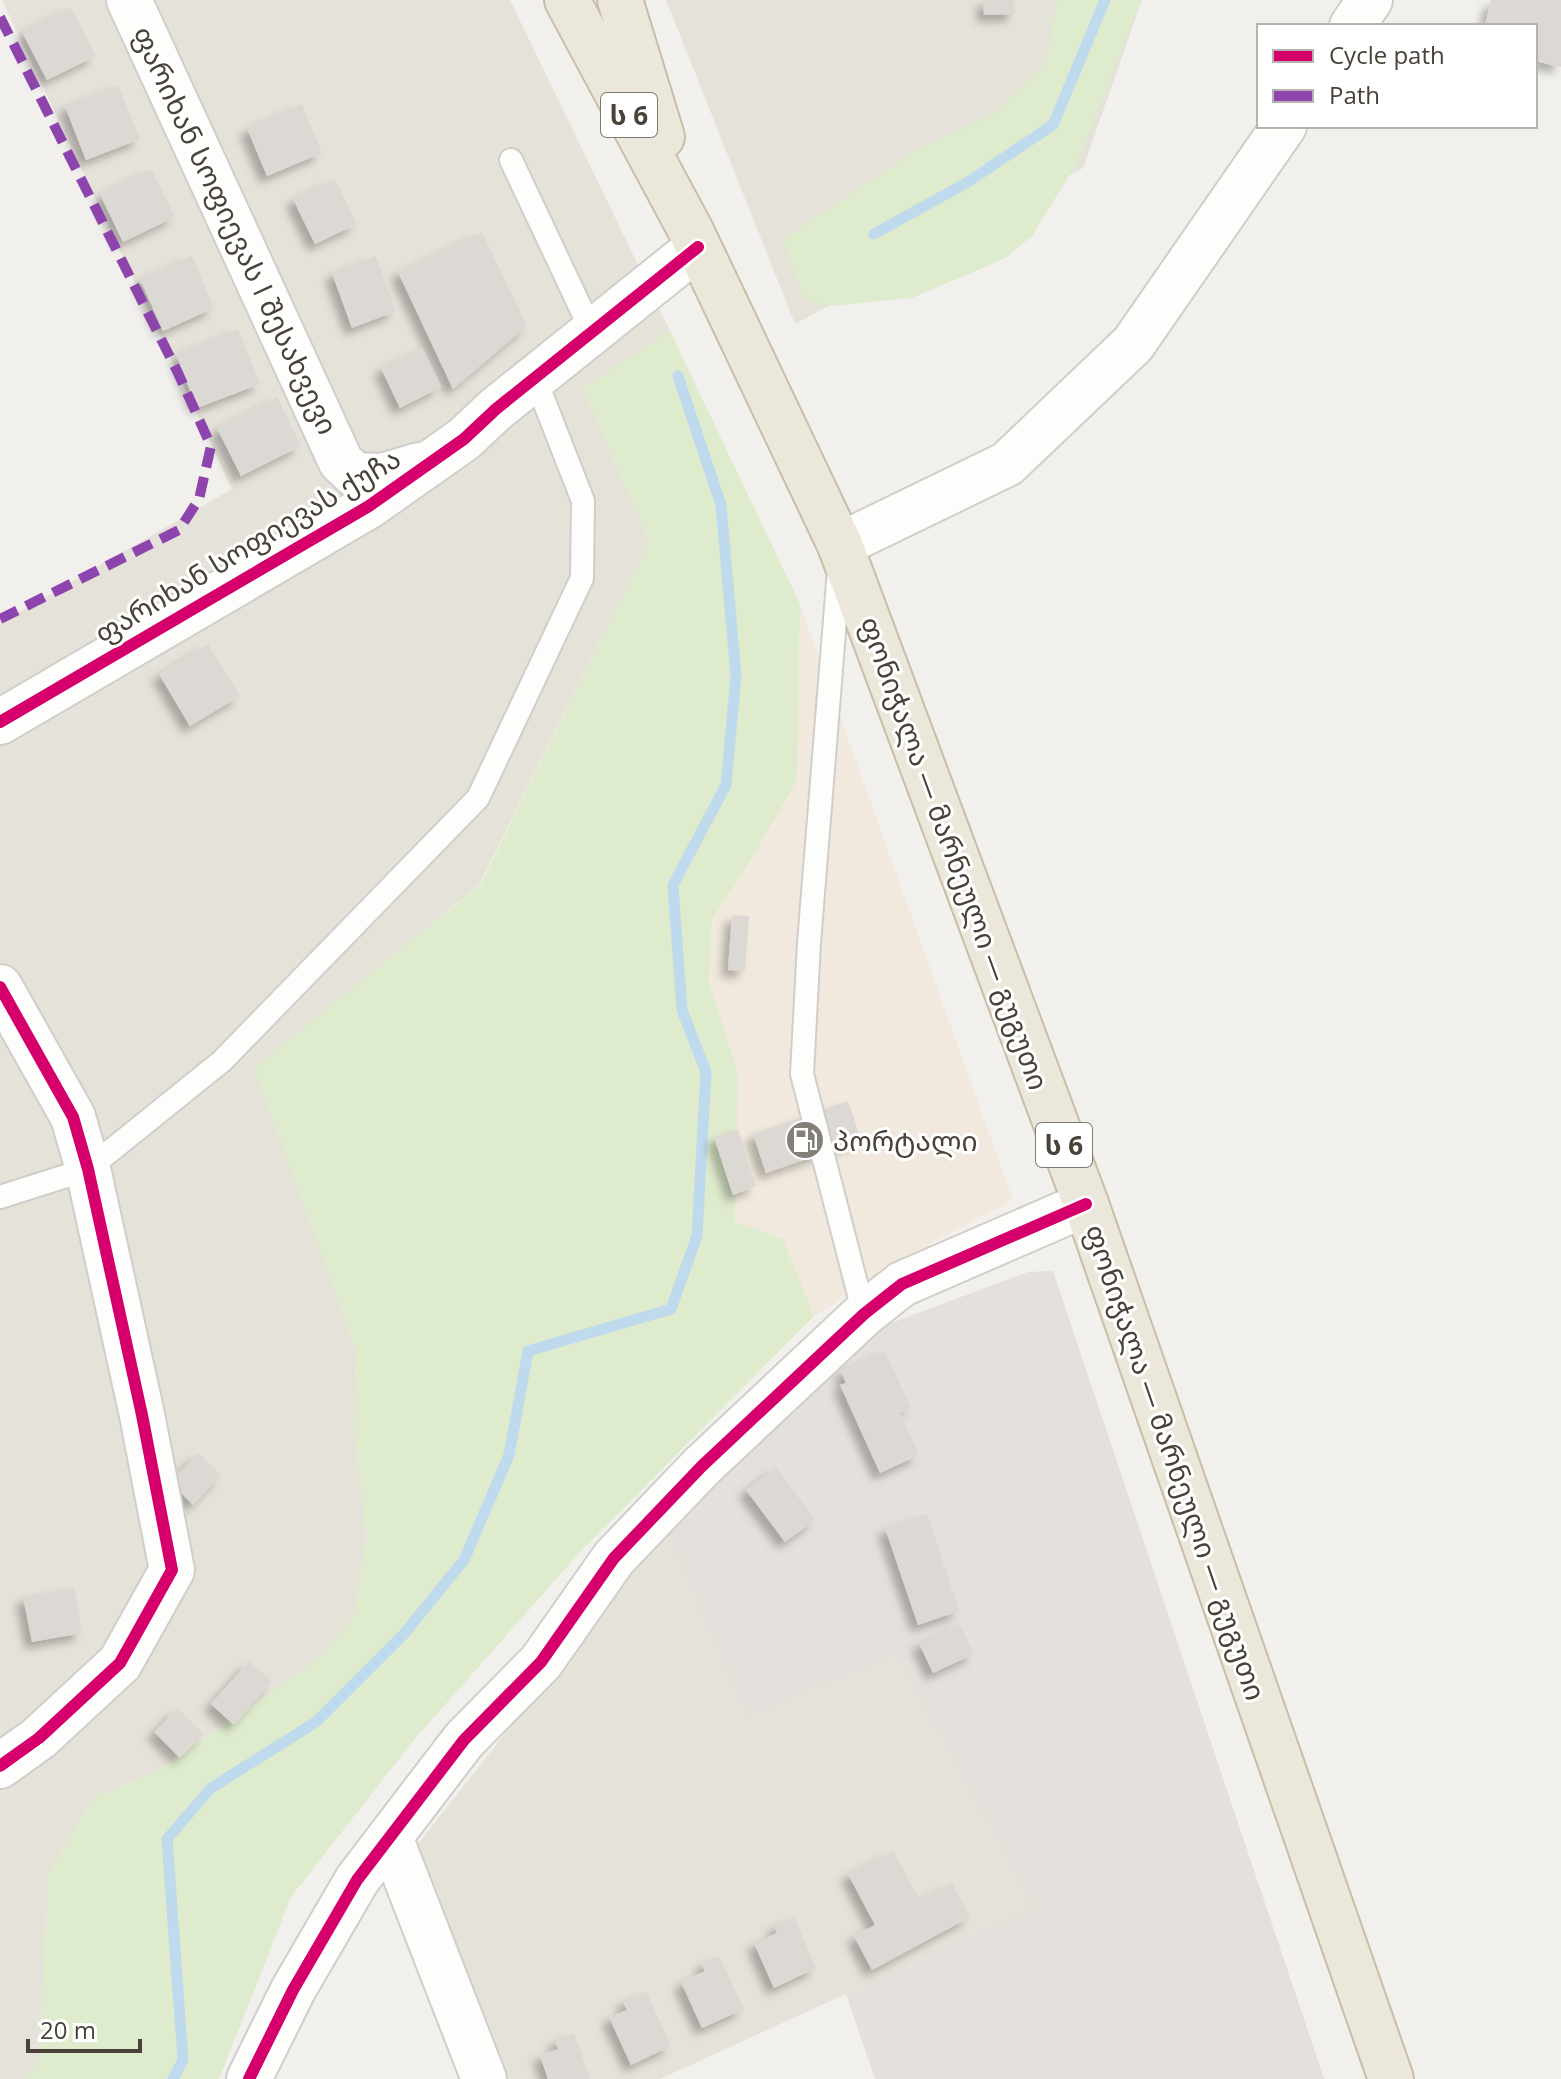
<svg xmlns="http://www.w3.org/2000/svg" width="1561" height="2079" font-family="'Open Sans','Noto Sans Georgian',sans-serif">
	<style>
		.residential { fill: #e5e2da }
		.commercial { fill: #f1e9dd }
		.industrial { fill: #e4e0dc }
		.green { fill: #dfebcd }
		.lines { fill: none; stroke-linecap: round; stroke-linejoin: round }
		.stream { stroke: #bfdaed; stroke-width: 11 }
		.building { fill: #dcd9d4; filter: url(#shadow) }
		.lane-casing { stroke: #d0ceca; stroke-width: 26 }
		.street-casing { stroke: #d0ceca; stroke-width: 48 }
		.highway-casing { stroke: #c9bda8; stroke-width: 48 }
		.lane { stroke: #fdfdfc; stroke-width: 22 }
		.street { stroke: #fdfdfc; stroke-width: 44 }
		.highway { stroke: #ece7db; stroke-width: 44 }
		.quiet { stroke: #8e44ad; stroke-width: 10; stroke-dasharray: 20 10; stroke-linecap: butt }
		.cycleway-casing { stroke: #fff; stroke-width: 17 }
		.cycleway { stroke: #d6006c; stroke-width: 12 }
		.labels { text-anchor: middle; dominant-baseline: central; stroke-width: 6; stroke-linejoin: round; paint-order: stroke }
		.shield { fill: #fff; stroke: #7f7b74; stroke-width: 2 }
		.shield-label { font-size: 26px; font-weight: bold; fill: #484238 }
		.street-label { font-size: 28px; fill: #484238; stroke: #fff }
		.poi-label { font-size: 28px; fill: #484238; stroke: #fff; text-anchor: start }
	</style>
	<defs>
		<filter id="shadow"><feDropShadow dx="-7" dy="7" stdDeviation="4" flood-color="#0004"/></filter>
	</defs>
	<rect width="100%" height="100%" fill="#f2f0ec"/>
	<g class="residential">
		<path d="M 2,0 L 510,0 L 670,331 L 583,388 L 650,542 L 479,885 L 255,1068 L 356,1349 L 354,1427 L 367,1538 L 354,1615 L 323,1656 L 154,1773 L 95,1796 L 49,1874 L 39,2062 L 25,2079 L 0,2079 L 0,623 L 232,489 Z"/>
		<path d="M 666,0 L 1142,0 L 1083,168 L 795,324 Z"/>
		<path d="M 666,1529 L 895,1655 L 1034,1908 L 660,2079 L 460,2079 L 384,1887 Z"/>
	</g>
	<path class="commercial" d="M 800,604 L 1013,1200 L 935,1241 L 814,1316 L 783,1240 L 735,1222 L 738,1074 L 709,982 L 712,919 L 744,871 L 797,781 Z"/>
	<path class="industrial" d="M 1053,1271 L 1324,2079 L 875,2079 L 846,1994 L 1033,1907 L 895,1656 L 746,1717 L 666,1529 L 870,1331 L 1028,1272 Z"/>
	<g class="green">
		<path d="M 1057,0 L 1141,0 L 1077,163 L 1032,236 L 1006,258 L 912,298 L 830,306 L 804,299 L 783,239 L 918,149 L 991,116 L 1046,64 Z"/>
		<path d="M 670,331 L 800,604 L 797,781 L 744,871 L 712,919 L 709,982 L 738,1074 L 735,1222 L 783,1239 L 814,1316 L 580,1552 L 413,1741 L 291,1897 L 219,2079 L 25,2079 L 39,2062 L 49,1874 L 95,1796 L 154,1773 L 323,1656 L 354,1615 L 367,1538 L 354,1427 L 356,1349 L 254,1068 L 480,885 L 650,542 L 583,388 Z"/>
	</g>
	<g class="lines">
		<g class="stream">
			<path d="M 874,234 L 968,182 L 1053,125 L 1105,0"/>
			<path d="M 173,2079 L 183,2060 L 167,1839 L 211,1788 L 316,1722 L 403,1635 L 464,1560 L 509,1455 L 528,1351 L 671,1309 L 697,1236 L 706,1072 L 682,1010 L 673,885 L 726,785 L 736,676 L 721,505 L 678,376"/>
		</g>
	</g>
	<g class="building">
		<path d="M 983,0 L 1014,0 L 1015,14 L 984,15 Z"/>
		<path d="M 1491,0 L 1561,0 L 1561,67 L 1535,61 L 1535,26 L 1485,26 Z"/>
		<path d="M 71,7 L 96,56 L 47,80 L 22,32 Z"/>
		<path d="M 118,85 L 140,139 L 86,160 L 65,106 Z"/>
		<path d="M 302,104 L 322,153 L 267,176 L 247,128 Z"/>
		<path d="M 151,169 L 175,217 L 123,242 L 100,194 Z"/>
		<path d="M 335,179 L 357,224 L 315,244 L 293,199 Z"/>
		<path d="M 482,232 L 527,326 L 453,389 L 398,272 Z"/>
		<path d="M 192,256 L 214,308 L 163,331 L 140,279 Z"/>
		<path d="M 376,256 L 396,311 L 352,328 L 332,273 Z"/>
		<path d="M 238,329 L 260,384 L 197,408 L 176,354 Z"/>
		<path d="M 422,348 L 441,387 L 400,408 L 381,368 Z"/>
		<path d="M 277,397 L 301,446 L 241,476 L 217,428 Z"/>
		<path d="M 208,644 L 240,696 L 190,726 L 159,674 Z"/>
		<path d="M 732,915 L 749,916 L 745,971 L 728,970 Z"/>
		<path d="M 848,1101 L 861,1140 L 766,1173 L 753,1134 Z"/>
		<path d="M 738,1129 L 756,1186 L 733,1195 L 714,1137 Z"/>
		<path d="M 885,1351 L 911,1408 L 900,1413 L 919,1455 L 880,1473 L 840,1385 L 846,1383 L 841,1371 Z"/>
		<path d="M 198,1453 L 221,1475 L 193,1505 L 170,1482 Z"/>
		<path d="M 776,1467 L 815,1520 L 785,1542 L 746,1490 Z"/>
		<path d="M 927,1514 L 959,1611 L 918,1625 L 885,1528 Z"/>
		<path d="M 74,1587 L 82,1633 L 32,1642 L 23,1597 Z"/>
		<path d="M 960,1624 L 974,1654 L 933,1673 L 919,1643 Z"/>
		<path d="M 249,1661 L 272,1681 L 234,1725 L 211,1704 Z"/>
		<path d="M 178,1708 L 204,1734 L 180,1758 L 154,1732 Z"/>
		<path d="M 893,1851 L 920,1900 L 952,1883 L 970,1917 L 872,1970 L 854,1936 L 875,1925 L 848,1874 Z"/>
		<path d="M 794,1917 L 816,1968 L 774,1988 L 754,1943 L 777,1933 L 774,1926 Z"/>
		<path d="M 719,1956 L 744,2009 L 702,2028 L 681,1982 L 705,1971 L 701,1964 Z"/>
		<path d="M 646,1991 L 671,2046 L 631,2065 L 609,2017 L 627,2010 L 623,2001 Z"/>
		<path d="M 574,2033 L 590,2079 L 548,2079 L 540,2055 L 558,2049 L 555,2040 Z"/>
	</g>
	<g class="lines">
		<defs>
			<g id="lane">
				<path d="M 511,160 L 592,332"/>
				<path d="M 839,570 L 809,943 L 802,1074 L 864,1314"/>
				<path d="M 0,1197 L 88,1169 L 222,1061 L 478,798 L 582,578 L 583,501 L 535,378"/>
			</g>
			<g id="street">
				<path d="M 129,0 L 341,462 L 355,475 L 382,476 L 419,465"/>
				<path d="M 1352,26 L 1370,0"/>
				<path d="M 840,545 L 1007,464 L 1133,344 L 1284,126"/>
				<path d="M 0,722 L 369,506 L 464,439 L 496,409 L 698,247"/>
				<path d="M 0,987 L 73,1117 L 88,1169 L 142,1415 L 172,1570 L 120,1663 L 39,1738 L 0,1766"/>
				<path d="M 390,1837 L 484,2079"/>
				<path d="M 249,2079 L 293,1990 L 357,1880 L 464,1740 L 541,1662 L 614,1558 L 702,1466 L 864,1314 L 902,1284 L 1086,1204"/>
			</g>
			<g id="highway">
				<path d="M 567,0 L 691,231 L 840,545 L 1086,1204 L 1391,2079"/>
				<path d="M 620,0 L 662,137"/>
			</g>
		</defs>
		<use href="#lane" class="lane-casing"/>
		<use href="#street" class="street-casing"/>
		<use href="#highway" class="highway-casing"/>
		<use href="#lane" class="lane"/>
		<use href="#street" class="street"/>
		<use href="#highway" class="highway"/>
		<path class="quiet" d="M 0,17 L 178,373 L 211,446 L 199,499 L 179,530 L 0,619"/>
		<defs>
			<g id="cycleway">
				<path d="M 0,722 L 369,506 L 464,439 L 496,409 L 698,247"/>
				<path d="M 0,987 L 73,1117 L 88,1169 L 142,1415 L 172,1570 L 120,1663 L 39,1738 L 0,1766"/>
				<path d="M 249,2079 L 293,1990 L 357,1880 L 464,1740 L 541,1662 L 614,1558 L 702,1466 L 864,1314 L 902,1284 L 1086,1204"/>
			</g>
		</defs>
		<use href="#cycleway" class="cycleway-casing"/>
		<use href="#cycleway" class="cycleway"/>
	</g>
	<defs>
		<symbol id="fuel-disc" viewBox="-11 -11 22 22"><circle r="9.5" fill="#847f77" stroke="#fff"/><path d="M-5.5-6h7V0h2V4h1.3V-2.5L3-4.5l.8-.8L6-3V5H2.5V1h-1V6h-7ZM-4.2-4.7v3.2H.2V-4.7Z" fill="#fff"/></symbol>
	</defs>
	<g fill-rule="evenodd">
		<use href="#fuel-disc" x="783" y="1118" width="44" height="44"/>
	</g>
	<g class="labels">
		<g class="shield">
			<rect x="601" y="93" width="56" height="44" rx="6"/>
			<rect x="1036" y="1123" width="56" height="44" rx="6"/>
		</g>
		<g class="shield-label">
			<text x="629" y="115">ს 6</text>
			<text x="1064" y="1145">ს 6</text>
		</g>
		<g class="street-label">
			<text transform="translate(236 230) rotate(65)">ფარიხან სოფიევას I შესახვევი</text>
			<text transform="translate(247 545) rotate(-31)">ფარიხან სოფიევას ქუჩა</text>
			<text transform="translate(955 853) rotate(70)">ფონიჭალა — მარნეული — გუგუთი</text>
			<text transform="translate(1176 1462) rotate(71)">ფონიჭალა — მარნეული — გუგუთი</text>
		</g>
		<g class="poi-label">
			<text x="833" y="1140">პორტალი</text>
		</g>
	</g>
	<rect x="1257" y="24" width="280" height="104" fill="#ffffff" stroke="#b6b3af" stroke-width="2"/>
	<rect x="1273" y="50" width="40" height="12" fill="#d6006c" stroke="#b6b3af" stroke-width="2"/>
	<text x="1329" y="64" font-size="24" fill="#484238">Cycle path</text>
	<rect x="1273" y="90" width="40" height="12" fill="#8e44ad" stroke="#b6b3af" stroke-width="2"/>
	<text x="1329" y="104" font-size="24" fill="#484238">Path</text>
	<path d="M28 2039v12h112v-12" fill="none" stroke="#484238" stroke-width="4"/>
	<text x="40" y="2039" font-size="24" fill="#484238" stroke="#ffffff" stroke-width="6" paint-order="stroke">20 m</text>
</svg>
